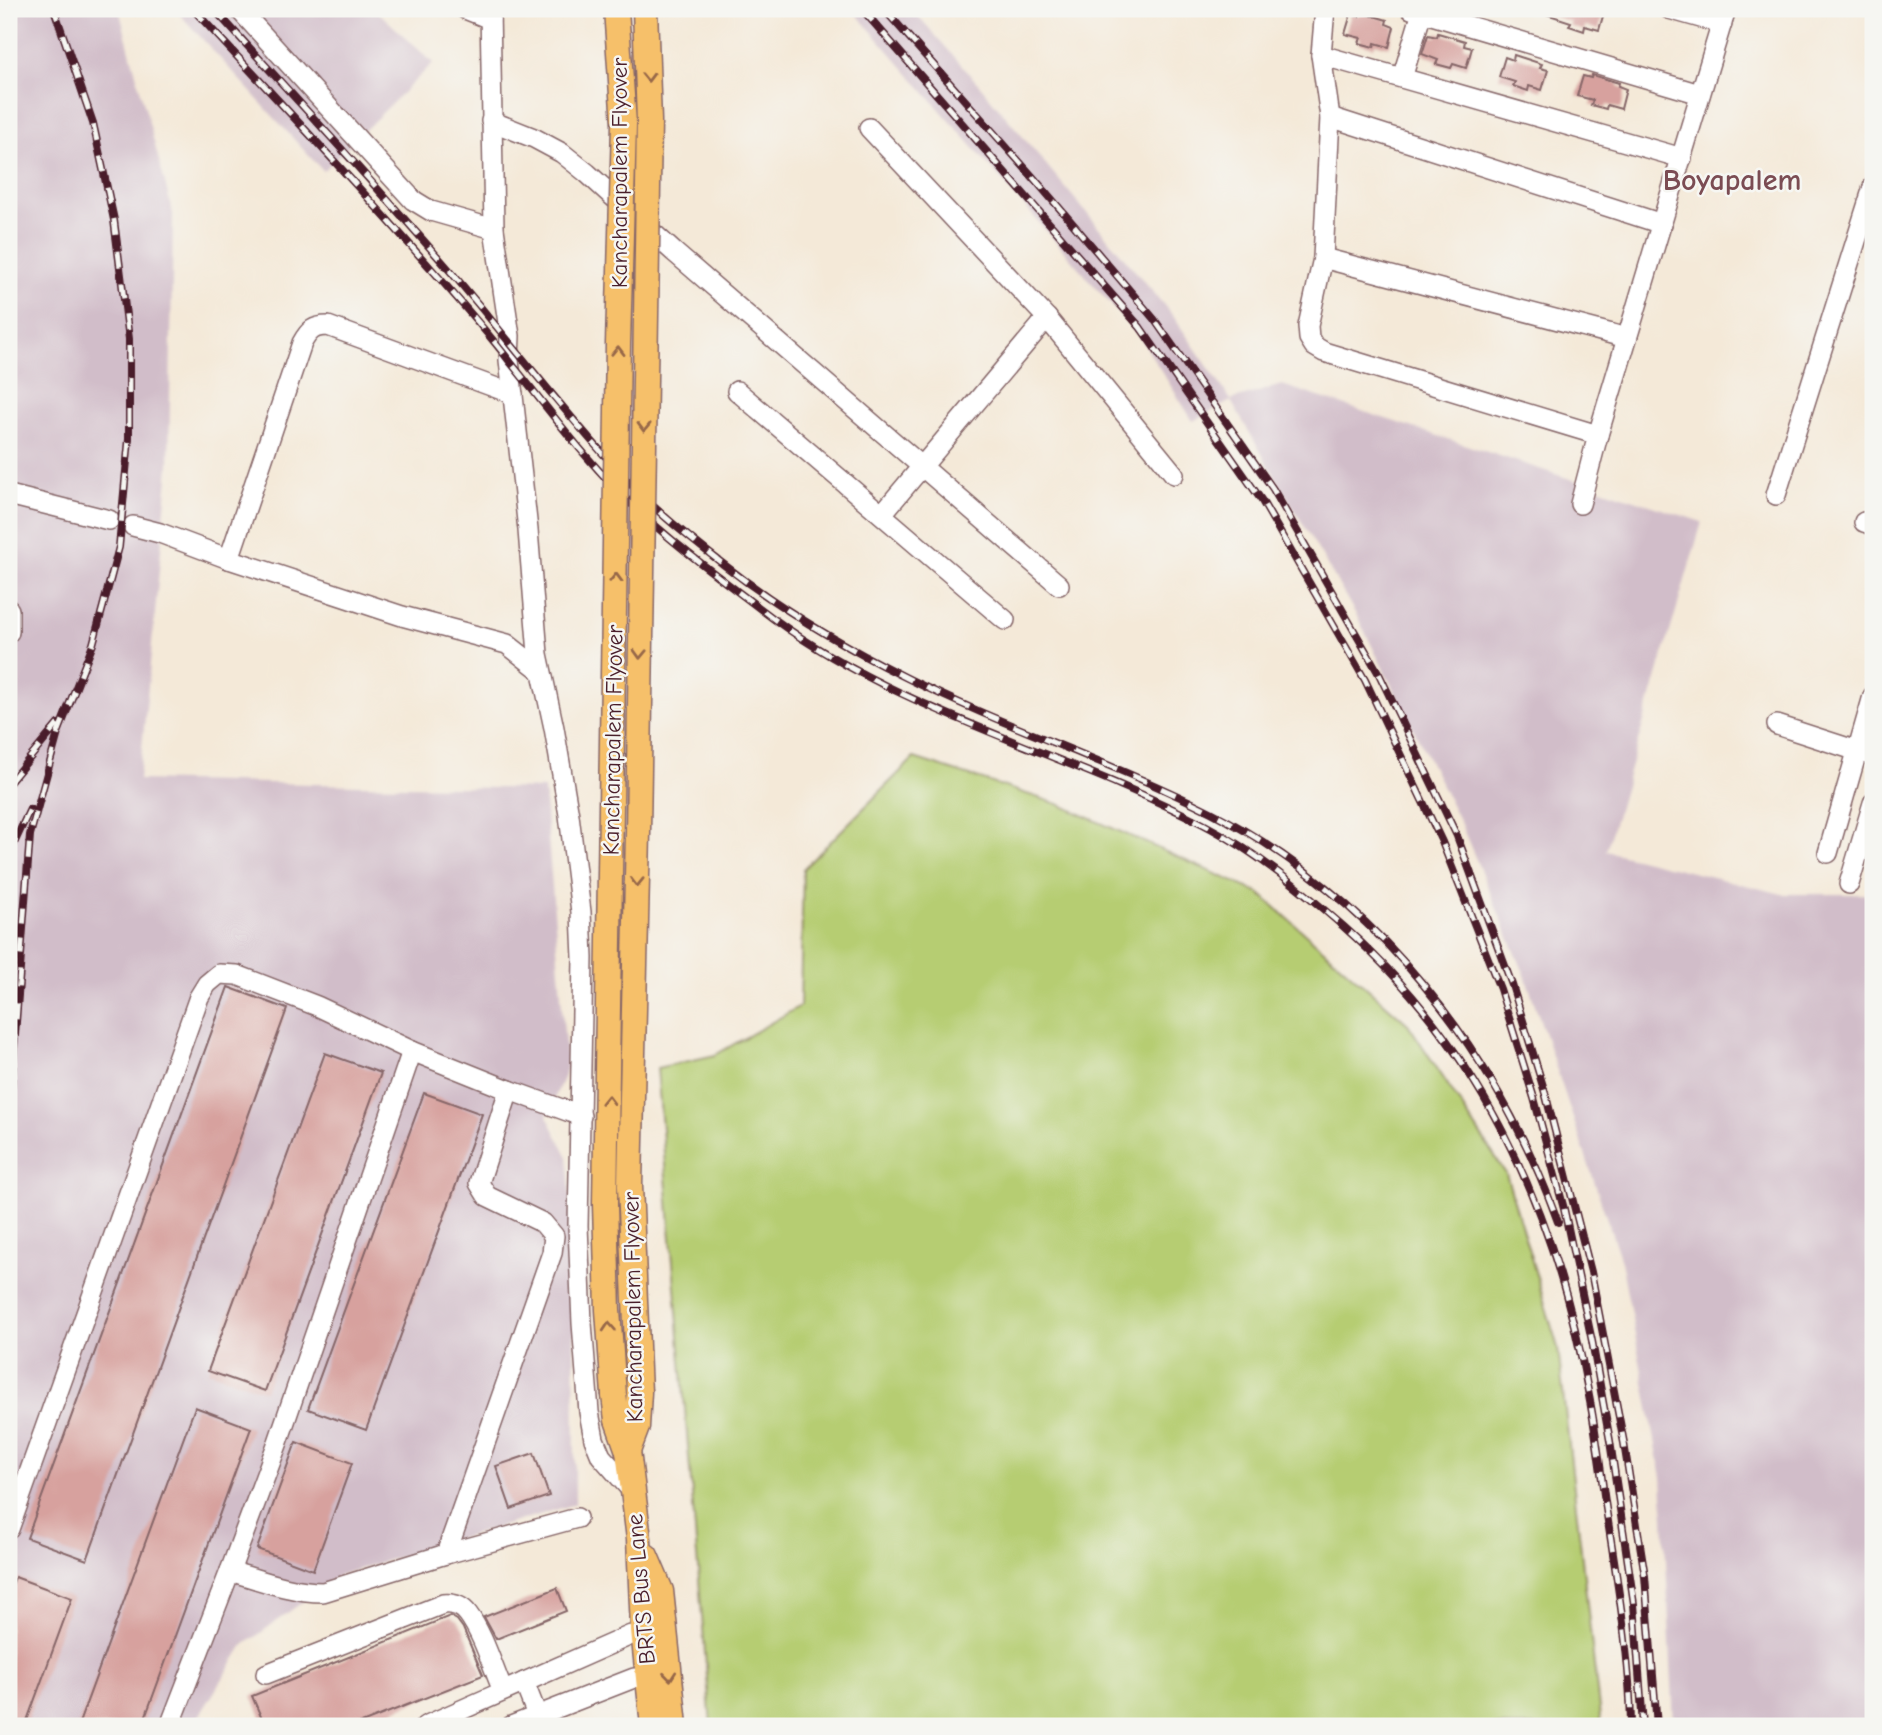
<svg xmlns="http://www.w3.org/2000/svg" width="1882" height="1735" font-family="'Comic Neue',sans-serif">
	<style>
		.industrial { fill: #d1bdc9 }
		.green { fill: #b6cd72; stroke: #80764e; stroke-width: 2 }
		.building { fill: #d7a19e }
		.lines { fill: none; stroke-linecap: round; stroke-linejoin: round }
		.minor-casing { stroke: #866668; stroke-width: 22 }
		.major-casing { stroke: #866668; stroke-width: 27 }
		.minor { stroke: #fff; stroke-width: 19 }
		.major { stroke: #f6c06b; stroke-width: 24 }
		.rail-casing { stroke: #4a1f2b; stroke-width: 8 }
		.rail { stroke: #f6f6f2; stroke-width: 5; stroke-dasharray: 16; stroke-linecap: butt }
		.major-bridge-casing { stroke: #866668; stroke-width: 27; stroke-linecap: butt }
		.major-bridge { stroke: #f6c06b; stroke-width: 24 }
		.oneway { stroke: #976748 }
		.labels { text-anchor: middle; dominant-baseline: central; stroke-width: 5; stroke-linejoin: round; paint-order: stroke }
		.street-label { font-size: 23px; fill: #4a1f2b; stroke: #f6f6f2 }
		.district-label { font-size: 30px; font-weight: bold; fill: #7b4c53; stroke: #f6f6f2 }
	</style>
	<rect width="100%" height="100%" fill="#f6f6f2"/>
	<filter id="ink" filterUnits="userSpaceOnUse"><feTurbulence type="fractalNoise" baseFrequency=".0143" numOctaves="2"/><feDisplacementMap in="SourceGraphic" scale="14" xChannelSelector="R" yChannelSelector="G"/><feConvolveMatrix kernelMatrix="1 2 1 2 8 2 1 2 1" color-interpolation-filters="sRGB"/></filter>
	<filter id="wash" filterUnits="userSpaceOnUse"><feTurbulence type="fractalNoise" baseFrequency=".00686" numOctaves="4" result="noise"/><feDisplacementMap in="SourceGraphic" scale="28" xChannelSelector="R" yChannelSelector="G"/><feGaussianBlur stdDeviation="1.57" result="paint"/><feColorMatrix in="noise" values="0 0 0 0 0 0 0 0 0 0 0 0 0 0 0 0 0 1.4 0 .05"/><feComposite in="paint" operator="in"/></filter>
	<g filter="url(#wash)">
		<rect width="100%" height="100%" fill="#f4e9d8"/>
		<g class="industrial">
			<path d="M 9,9 L 119,9 L 173,214 L 169,466 L 139,780 L 544,789 L 567,1068 L 547,1116 L 568,1157 L 574,1294 L 575,1504 L 339,1575 L 244,1645 L 193,1726 L 9,1726 Z"/>
			<path d="M 175,9 L 375,9 L 433,63 L 323,171 Z"/>
			<path d="M 852,9 L 912,9 L 981,87 L 1173,316 L 1231,400 L 1282,385 L 1702,522 L 1606,851 L 1782,894 L 1873,894 L 1873,1726 L 1674,1726 L 1662,1477 L 1621,1261 L 1525,975 L 1460,822 L 1358,618 L 1231,401 L 1193,421 L 1141,339 Z"/>
		</g>
		<path class="green" d="M 914,758 L 1058,804 L 1259,893 L 1408,1024 L 1506,1174 L 1558,1348 L 1601,1726 L 711,1726 L 657,1068 L 715,1055 L 800,1006 L 803,869 Z"/>
		<g id="blocks">
			<g class="building">
				<path d="M 1540,9 L 1605,9 L 1599,30 L 1585,26 L 1584,31 L 1569,26 L 1571,22 L 1540,12 Z"/>
				<path d="M 1360,12 L 1387,20 L 1386,24 L 1394,27 L 1389,47 L 1375,43 L 1374,47 L 1359,43 L 1361,38 L 1345,34 L 1351,14 L 1359,16 Z"/>
				<path d="M 1438,33 L 1465,41 L 1464,46 L 1472,48 L 1466,68 L 1453,64 L 1451,68 L 1436,64 L 1438,60 L 1422,54 L 1428,35 L 1437,37 Z"/>
				<path d="M 1514,55 L 1542,64 L 1540,68 L 1548,70 L 1542,90 L 1529,86 L 1528,91 L 1513,86 L 1515,82 L 1499,77 L 1505,57 L 1513,60 Z"/>
				<path d="M 1592,75 L 1619,83 L 1618,86 L 1626,89 L 1621,109 L 1607,105 L 1606,109 L 1591,105 L 1593,100 L 1577,96 L 1583,76 L 1591,78 Z"/>
				<path d="M 228,987 L 287,1009 L 87,1560 L 27,1538 Z"/>
				<path d="M 325,1053 L 381,1073 L 265,1391 L 208,1371 Z"/>
				<path d="M 424,1093 L 482,1114 L 366,1430 L 308,1409 Z"/>
				<path d="M 195,1407 L 251,1428 L 142,1726 L 78,1726 Z"/>
				<path d="M 296,1442 L 352,1463 L 313,1570 L 257,1549 Z"/>
				<path d="M 534,1453 L 549,1496 L 511,1509 L 496,1466 Z"/>
				<path d="M 15,1577 L 72,1598 L 25,1726 L 9,1726 L 9,1594 Z"/>
				<path d="M 557,1588 L 566,1611 L 496,1639 L 484,1617 Z"/>
				<path d="M 450,1616 L 457,1620 L 463,1628 L 483,1675 L 354,1726 L 265,1726 L 252,1696 Z"/>
			</g>
		</g>
	</g>
	<g filter="url(#ink)">
		<use href="#blocks" fill-opacity="0" stroke="#866668" stroke-width="2"/>
		<g class="lines">
			<defs>
				<g id="minor">
					<path d="M 239,9 L 413,200 L 431,211 L 494,229"/>
					<path d="M 465,9 L 490,19"/>
					<path d="M 490,9 L 494,229 L 510,336 L 509,360 L 528,530 L 538,654 L 554,728 L 569,815 L 581,912 L 583,958 L 578,1226 L 582,1323 L 589,1412 L 594,1439 L 601,1456 L 633,1492"/>
					<path d="M 1325,9 L 1321,55 L 1330,117 L 1323,258 L 1308,326 L 1309,338 L 1314,346 L 1324,352 L 1598,435"/>
					<path d="M 1411,9 L 1700,94"/>
					<path d="M 1669,9 L 1722,24"/>
					<path d="M 1321,55 L 1682,158"/>
					<path d="M 1402,78 L 1423,9"/>
					<path d="M 1330,117 L 1662,224"/>
					<path d="M 491,121 L 534,138 L 562,153 L 587,173 L 674,252 L 1059,585"/>
					<path d="M 869,128 L 1047,318 L 1174,474"/>
					<path d="M 1323,258 L 1627,338"/>
					<path d="M 737,391 L 1005,620"/>
					<path d="M 9,495 L 109,520"/>
					<path d="M 1776,495 L 1873,187"/>
					<path d="M 1580,504 L 1598,435 L 1726,9"/>
					<path d="M 882,514 L 1047,318"/>
					<path d="M 1864,522 L 1873,525"/>
					<path d="M 133,526 L 160,533 L 229,559 L 402,616 L 507,644 L 540,670"/>
					<path d="M 229,559 L 302,343 C 309,330 314,326 328,326 L 513,394"/>
					<path d="M 9,610 L 9,632"/>
					<path d="M 1777,725 L 1873,756"/>
					<path d="M 1828,853 L 1873,696"/>
					<path d="M 1849,884 L 1873,803"/>
					<path d="M 9,1529 L 199,997 L 207,984 L 219,974 L 237,975 L 317,1006 L 412,1051 L 509,1090 L 581,1116"/>
					<path d="M 446,1554 L 552,1253 L 554,1236 L 543,1223 L 487,1196 L 479,1183 L 509,1090"/>
					<path d="M 230,1571 L 278,1442 L 412,1051"/>
					<path d="M 266,1674 L 443,1604 C 453,1603 462,1606 468,1614 C 483,1634 493,1668 503,1691"/>
					<path d="M 524,1682 L 537,1715"/>
					<path d="M 170,1726 L 230,1571 C 260,1580 291,1592 323,1592 L 446,1554 L 577,1518"/>
					<path d="M 425,1726 L 631,1635"/>
					<path d="M 511,1726 L 634,1678"/>
				</g>
				<g id="major">
					<path d="M 614,1395 L 617,1420 L 628,1451 L 639,1539 L 643,1630 L 653,1726"/>
					<path d="M 628,1451 L 637,1427 L 639,1392"/>
					<path d="M 646,1556 L 661,1591 L 675,1726"/>
				</g>
			</defs>
			<use href="#minor" class="minor-casing"/>
			<use href="#major" class="major-casing"/>
			<use href="#minor" class="minor"/>
			<use href="#major" class="major"/>
			<defs>
				<g id="rail">
					<path d="M 193,9 C 268,90 345,171 418,254 C 450,290 482,325 511,363 C 546,406 579,451 618,491 C 665,538 721,579 774,619 C 903,714 1063,751 1203,824 C 1249,848 1290,880 1329,914 C 1478,1039 1555,1206 1589,1396 C 1596,1431 1600,1466 1605,1502 C 1616,1574 1630,1653 1631,1726"/>
					<path d="M 214,9 C 295,98 378,187 457,279 C 513,345 566,415 625,478 C 654,510 689,537 723,564 C 779,608 841,645 905,677 C 1004,727 1112,762 1211,812 C 1376,897 1496,1050 1558,1222"/>
					<path d="M 862,9 L 1140,327 L 1262,501 L 1365,680 L 1442,842 L 1500,989 L 1534,1098 L 1564,1209 L 1592,1341 L 1610,1441 L 1634,1604 L 1643,1726"/>
					<path d="M 884,9 L 1032,176 L 1154,319 L 1273,489 L 1379,674 L 1457,836 L 1512,985 L 1546,1096 L 1591,1272 L 1624,1443 L 1645,1576 L 1657,1726"/>
					<path d="M 9,783 L 58,724"/>
					<path d="M 9,854 L 30,809"/>
					<path d="M 9,1115 L 30,835 L 58,733 L 93,644 L 119,547 L 129,439 L 129,339 L 114,220 L 93,123 L 54,9"/>
				</g>
			</defs>
			<use href="#rail" class="rail-casing"/>
			<use href="#rail" class="rail"/>
			<defs>
				<g id="major-bridge">
					<path d="M 639,1392 L 630,1186 L 638,833 L 649,121 L 645,9"/>
					<path d="M 614,1395 L 608,1310 L 605,1204 L 618,344 L 624,124 L 616,9"/>
				</g>
			</defs>
			<use href="#major-bridge" class="major-bridge-casing"/>
			<use href="#major-bridge" class="major-bridge"/>
		</g>
		<defs><path id="oneway-chevron" d="M-2-3.5L2.5 0L-2 3.5" fill="none" stroke-width="1.6" stroke-linecap="round" stroke-linejoin="round" transform="scale(1.75)"/></defs>
		<g class="oneway">
			<use href="#oneway-chevron" transform="translate(648 77) rotate(89)"/>
			<use href="#oneway-chevron" transform="translate(618 351) rotate(-89)"/>
			<use href="#oneway-chevron" transform="translate(644 427) rotate(91)"/>
			<use href="#oneway-chevron" transform="translate(616 578) rotate(-89)"/>
			<use href="#oneway-chevron" transform="translate(640 654) rotate(92)"/>
			<use href="#oneway-chevron" transform="translate(637 882) rotate(91)"/>
			<use href="#oneway-chevron" transform="translate(608 1100) rotate(-89)"/>
			<use href="#oneway-chevron" transform="translate(609 1327) rotate(-94)"/>
			<use href="#oneway-chevron" transform="translate(670 1676) rotate(84)"/>
		</g>
	</g>
	<g class="labels">
		<g class="street-label">
			<text transform="translate(619 173) rotate(-90)">Kancharapalem Flyover</text>
			<text transform="translate(613 740) rotate(-89)">Kancharapalem Flyover</text>
			<text transform="translate(633 1307) rotate(-91)">Kancharapalem Flyover</text>
			<text transform="translate(641 1589) rotate(-95)">BRTS Bus Lane</text>
		</g>
		<g class="district-label">
			<text x="1732" y="180">Boyapalem</text>
		</g>
	</g>
	<rect width="1882" height="1735" fill="none" stroke="#f6f6f2" stroke-width="35"/>
</svg>
